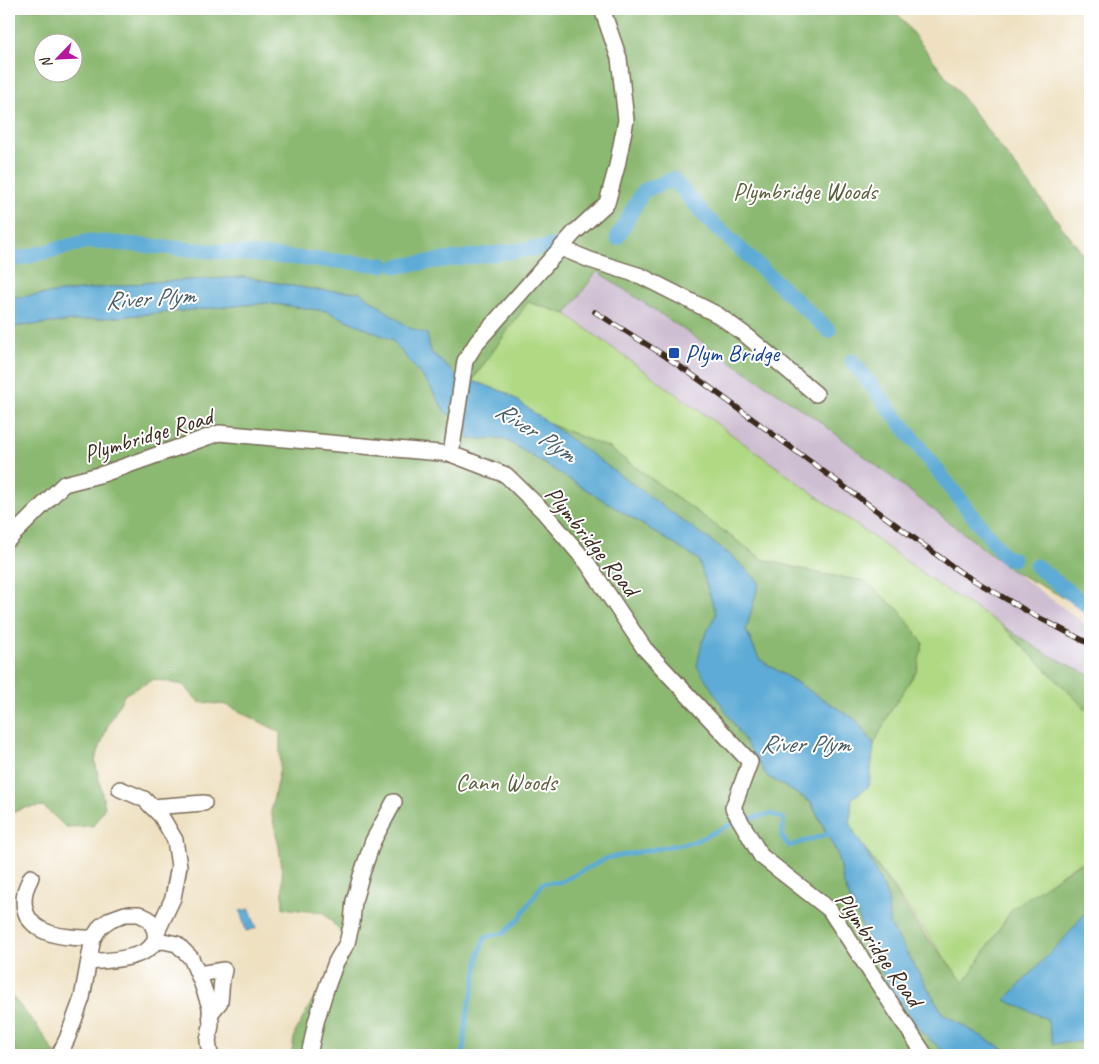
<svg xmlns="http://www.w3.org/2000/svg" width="1099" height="1064" font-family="Caveat,sans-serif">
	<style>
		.industrial { fill: #cebed1 }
		.green { fill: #b0d984; stroke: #768251 }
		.forest { fill: #8cb972; stroke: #647248; fill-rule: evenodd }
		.water { fill: #5dabd6; stroke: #4c6a7a }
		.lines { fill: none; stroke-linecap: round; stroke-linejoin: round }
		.stream { stroke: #5dabd6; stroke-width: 4.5 }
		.canal { stroke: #5dabd6; stroke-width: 15 }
		.minor-casing { stroke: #7a6a57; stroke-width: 18 }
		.minor { stroke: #fff; stroke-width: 15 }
		.rail-casing { stroke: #3b2a1e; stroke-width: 5.5 }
		.rail { stroke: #fff; stroke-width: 4; stroke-dasharray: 11; stroke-linecap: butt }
		.transit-dot { fill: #1a4fb4; stroke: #fff; stroke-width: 2 }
		.labels { text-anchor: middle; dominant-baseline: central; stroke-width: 4; stroke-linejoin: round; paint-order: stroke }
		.park-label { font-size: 24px; fill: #5e5f3d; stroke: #fff }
		.transit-label { font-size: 24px; fill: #164399; stroke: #fff; text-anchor: start }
		.street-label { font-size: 24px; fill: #3b2a1e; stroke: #fff }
		.water-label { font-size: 25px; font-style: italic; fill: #495e68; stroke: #fff }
	</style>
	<rect width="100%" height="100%" fill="#fff"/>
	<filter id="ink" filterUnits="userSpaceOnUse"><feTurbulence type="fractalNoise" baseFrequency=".02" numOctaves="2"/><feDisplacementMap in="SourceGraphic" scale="10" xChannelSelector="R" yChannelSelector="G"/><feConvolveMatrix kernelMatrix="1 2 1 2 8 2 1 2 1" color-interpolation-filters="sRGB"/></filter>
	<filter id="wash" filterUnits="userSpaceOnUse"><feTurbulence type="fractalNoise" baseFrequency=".0096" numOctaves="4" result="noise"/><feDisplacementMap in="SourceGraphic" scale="20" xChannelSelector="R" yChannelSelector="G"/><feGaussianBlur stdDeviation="1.12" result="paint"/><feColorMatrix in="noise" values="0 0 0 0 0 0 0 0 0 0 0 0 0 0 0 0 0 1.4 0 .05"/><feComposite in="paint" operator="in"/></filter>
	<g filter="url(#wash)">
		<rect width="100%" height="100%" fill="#eee0c0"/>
		<path class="industrial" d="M 597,270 L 822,423 L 1011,570 L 1090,627 L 1090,675 L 1041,651 L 943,588 L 566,314 Z"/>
		<path class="green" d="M 528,302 L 566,314 L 943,588 L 1000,624 L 1090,713 L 1090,861 L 1076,865 L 1013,908 L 964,984 L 865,849 L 856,836 L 850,822 L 852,798 L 869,786 L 874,744 L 889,714 L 865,581 L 821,574 L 762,559 L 609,448 L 547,423 L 507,393 L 472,381 Z"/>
		<g class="forest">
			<path d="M 9,9 L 894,9 L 1090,263 L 1090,611 L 1011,570 L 822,423 L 597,271 L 566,314 L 528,302 L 472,380 L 456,375 L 431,352 L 426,334 L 408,327 L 360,292 L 316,290 L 244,277 L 153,282 L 9,298 ZM 42,42 L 72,42 L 72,72 L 42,72 Z"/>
			<path d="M 267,303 L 326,311 L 392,340 L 429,385 L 446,413 L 466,420 L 469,439 L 503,438 L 698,559 L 716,614 L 702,642 L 767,776 L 810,802 L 837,853 L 844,885 L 917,1028 L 948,1055 L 291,1055 L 295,1033 L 312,1001 L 337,972 L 344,936 L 324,913 L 283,908 L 282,868 L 279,847 L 271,811 L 280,767 L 280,732 L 227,705 L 199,702 L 183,685 L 154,679 L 125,694 L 107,727 L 95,761 L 105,807 L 93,826 L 66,827 L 43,806 L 24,808 L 9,814 L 9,327 Z"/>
			<path d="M 547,423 L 609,448 L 762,559 L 821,574 L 865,581 L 900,611 L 923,643 L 917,670 L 889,714 L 874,744 L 856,720 L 759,659 L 746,630 L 759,582 L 733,557 Z"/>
			<path d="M 1000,624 L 1041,651 L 1090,675 L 1090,713 Z"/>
			<path d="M 865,849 L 923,932 L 964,983 L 1013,908 L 1076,865 L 1090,861 L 1090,1055 L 1014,1055 L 943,1014 L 889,923 L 888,898 Z"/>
			<path d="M 9,993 L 36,1025 L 56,1055 L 9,1055 Z"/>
		</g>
		<g class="water">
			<path d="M 245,277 L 316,290 L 360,292 L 408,327 L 427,334 L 431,352 L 456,375 L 507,393 L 733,557 L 759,582 L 746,630 L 759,659 L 856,720 L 874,744 L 869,786 L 852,798 L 850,822 L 856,836 L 865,849 L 888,898 L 889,923 L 943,1014 L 1014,1055 L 948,1055 L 917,1028 L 886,981 L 844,885 L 837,853 L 811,802 L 767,776 L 697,666 L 702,642 L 716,614 L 698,559 L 503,438 L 469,439 L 466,420 L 446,413 L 429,385 L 392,340 L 326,311 L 267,303 L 9,327 L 9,298 L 153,282 Z"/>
			<path d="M 1090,907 L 1090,1041 L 1053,1044 L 1047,1019 L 1005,1000 L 1069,933 Z"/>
			<path d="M 250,909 L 256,928 L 246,931 L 240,911 Z"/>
		</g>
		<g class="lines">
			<path class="stream" d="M 463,1055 L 467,1011 L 475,983 L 479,954 L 485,937 L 504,933 L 519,919 L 543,883 L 561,882 L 607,858 L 693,842 L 740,820 L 771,814 L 784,819 L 782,837 L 789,846 L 828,834 L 834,835"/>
			<g class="canal">
				<path d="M 617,238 L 643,191 L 673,179 L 708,219 L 829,331"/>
				<path d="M 9,261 L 89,241 L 383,265"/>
				<path d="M 397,266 L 555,246"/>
				<path d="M 852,361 L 1005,557 L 1013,559"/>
				<path d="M 1036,566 L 1090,608"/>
			</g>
		</g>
	</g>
	<g filter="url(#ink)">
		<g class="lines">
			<defs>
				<g id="minor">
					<path d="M 561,248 L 590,260 L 641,276 L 718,315 L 747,336 L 816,394"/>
					<path d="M 451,454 L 465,361 L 477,342 L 574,233 L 607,203 L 617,166 L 626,120 L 619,58 L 602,9"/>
					<path d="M 9,539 L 64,484 L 103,474 L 219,433 L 451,454 L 506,475 L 542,510 L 588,564 L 644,648 L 750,762 L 733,808 L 761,856 L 829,909 L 925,1055"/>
					<path d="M 120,789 L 144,799 L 161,816 L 175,840 L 179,866 L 173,898 L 156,934"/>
					<path d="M 152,807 L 204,803"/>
					<path d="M 31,877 C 29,882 26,887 25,892 C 19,923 43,935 70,937 C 78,938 86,938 93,938"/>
					<path d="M 153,943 L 163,941 L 177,944 L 191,958 L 201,981 L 210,1007 L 211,1025 L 208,1041 L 210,1055"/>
					<path d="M 198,974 L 224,970 L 222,979 L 220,1002 L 210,1014"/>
					<path d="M 59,1055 L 67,1039 L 82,998 L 93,938 L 101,926 L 111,919 L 125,914 L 139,914 L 149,919 C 151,923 155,929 155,933 C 160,959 105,961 89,962"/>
					<path d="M 309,1055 L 316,1022 L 325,992 L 336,962 L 347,943 L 352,922 L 354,901 L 361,876 L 373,841 L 394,802"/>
				</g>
			</defs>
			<use href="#minor" class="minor-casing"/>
			<use href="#minor" class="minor"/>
			<defs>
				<path id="rail" d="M 595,312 L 662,354 L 701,381 L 960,572 L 1030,613 L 1090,644"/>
			</defs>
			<use href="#rail" class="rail-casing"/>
			<use href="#rail" class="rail"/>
		</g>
	</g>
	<rect class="transit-dot" x="668" y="347" width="12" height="12" rx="2.5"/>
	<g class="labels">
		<g class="park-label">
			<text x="805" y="191">Plymbridge Woods</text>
			<text x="506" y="782">Cann Woods</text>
		</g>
		<g class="transit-label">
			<text x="685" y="353">Plym Bridge</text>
		</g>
		<g class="street-label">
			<text transform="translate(148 435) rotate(-17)">Plymbridge Road</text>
			<text transform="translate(592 541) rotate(51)">Plymbridge Road</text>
			<text transform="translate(879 949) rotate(55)">Plymbridge Road</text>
		</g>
		<g class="water-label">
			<text transform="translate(150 298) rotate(-4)">River Plym</text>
			<text transform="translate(536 432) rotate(33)">River Plym</text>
			<text x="805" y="744">River Plym</text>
		</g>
	</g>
	<rect width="1099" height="1064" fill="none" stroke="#fff" stroke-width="30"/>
	<g transform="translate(58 58) rotate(246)"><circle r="24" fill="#ffffff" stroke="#b1aaa5"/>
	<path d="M0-4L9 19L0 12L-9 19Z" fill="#b5179e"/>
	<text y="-8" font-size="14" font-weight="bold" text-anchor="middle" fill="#3b2a1e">N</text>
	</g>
</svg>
